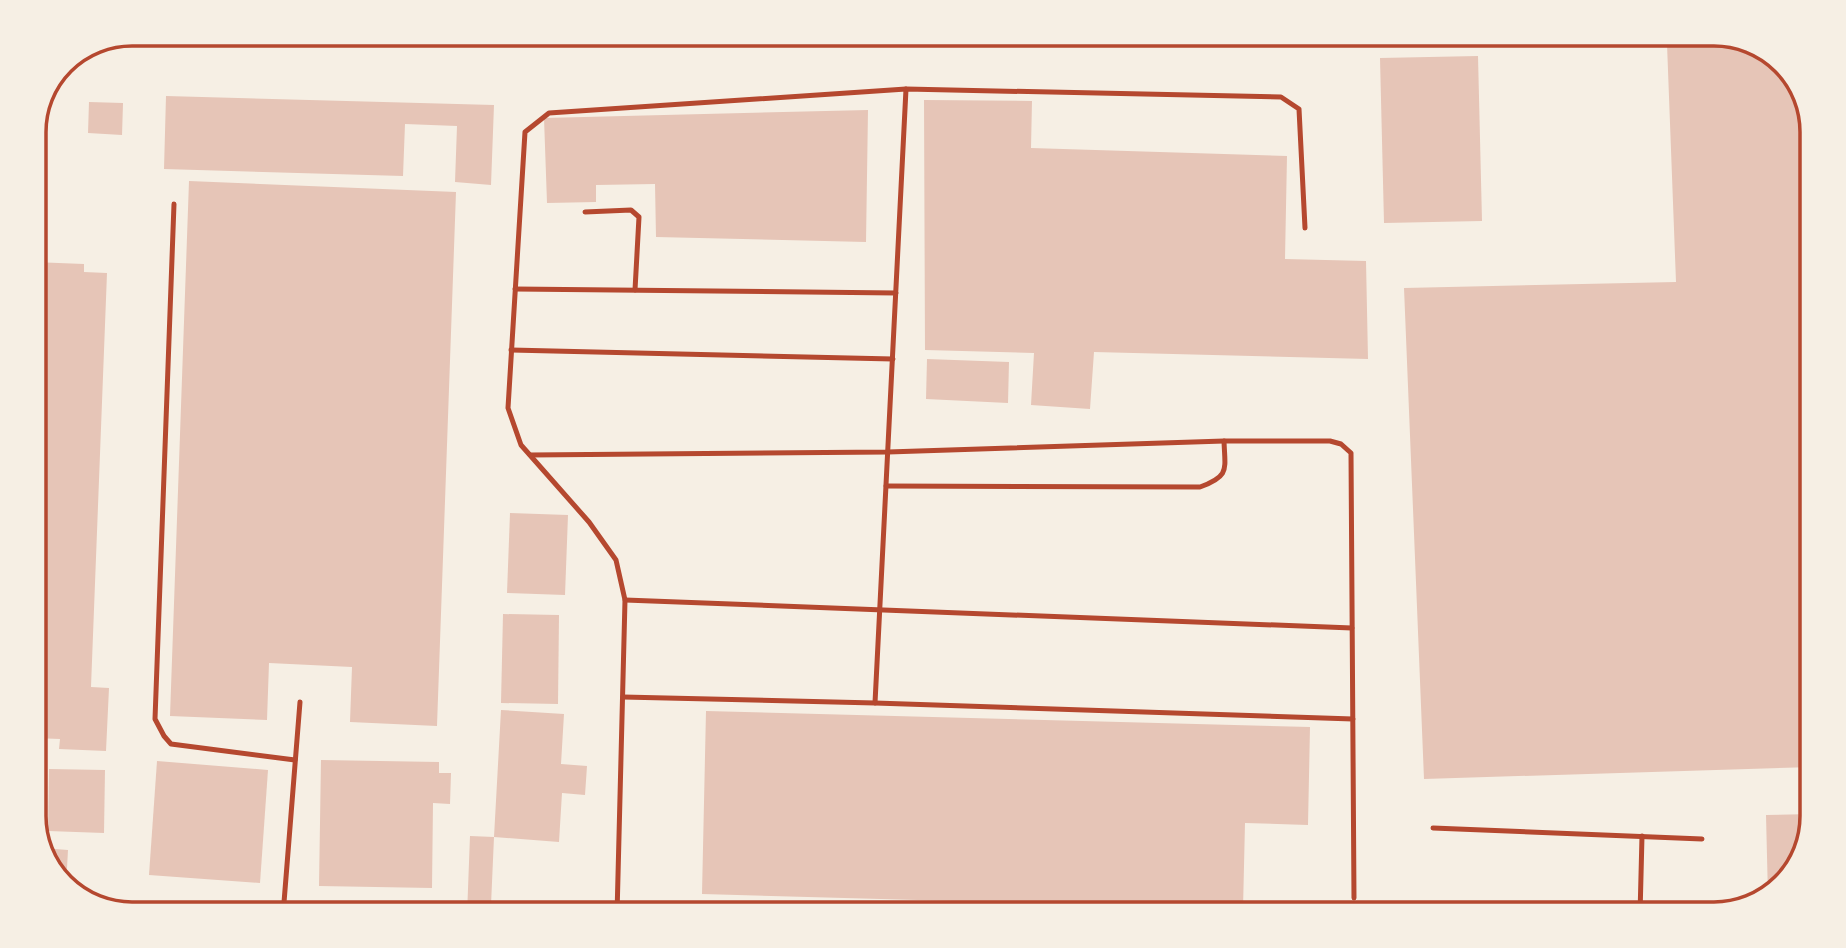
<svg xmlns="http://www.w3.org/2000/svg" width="1846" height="948" font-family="'DejaVu Sans',sans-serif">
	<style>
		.building { fill: #e6c5b7 }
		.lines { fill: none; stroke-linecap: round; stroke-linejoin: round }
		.service { stroke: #b5482f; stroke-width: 5 }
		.rim { fill: none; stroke: #b5482f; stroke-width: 3.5 }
	</style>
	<rect width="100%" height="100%" fill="#f6efe4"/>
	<g class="building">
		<path d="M 1577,33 L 1715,33 L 1758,44 L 1796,77 L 1811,121 L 1813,767 L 1424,779 L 1404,288 L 1676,282 L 1667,44 L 1577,46 Z"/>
		<path d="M 1478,56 L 1482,221 L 1384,223 L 1380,58 Z"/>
		<path d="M 166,96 L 494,105 L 491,185 L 455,182 L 457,126 L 405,124 L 403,176 L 164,169 Z"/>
		<path d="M 924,100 L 1032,101 L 1031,148 L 1287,156 L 1285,259 L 1366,261 L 1368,359 L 1094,352 L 1090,409 L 1031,405 L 1034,353 L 925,350 Z"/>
		<path d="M 89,102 L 123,103 L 122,135 L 88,133 Z"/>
		<path d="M 868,110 L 866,242 L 656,237 L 655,184 L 596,185 L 596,202 L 547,203 L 544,118 Z"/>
		<path d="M 189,181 L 456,192 L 437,726 L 350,722 L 352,667 L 269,663 L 267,720 L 170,716 Z"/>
		<path d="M 33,262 L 84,264 L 84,272 L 107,273 L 91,687 L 109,688 L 106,751 L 59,749 L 60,739 L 33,738 Z"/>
		<path d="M 927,359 L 1009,362 L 1008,403 L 926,399 Z"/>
		<path d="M 510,513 L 568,515 L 565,595 L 507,593 Z"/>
		<path d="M 503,614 L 559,615 L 558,704 L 501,703 Z"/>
		<path d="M 501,710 L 564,714 L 561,764 L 587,766 L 585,795 L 562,793 L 559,842 L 494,837 L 491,905 L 587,910 L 587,915 L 467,915 L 470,836 L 494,837 Z"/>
		<path d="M 706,711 L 1310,727 L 1308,825 L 1245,823 L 1243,909 L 702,894 Z"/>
		<path d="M 321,760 L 439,762 L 439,773 L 451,773 L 450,804 L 433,803 L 432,888 L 319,886 Z"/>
		<path d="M 157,761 L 268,770 L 260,883 L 149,875 Z"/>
		<path d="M 49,769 L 105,770 L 104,833 L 48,831 Z"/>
		<path d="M 1813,814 L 1802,860 L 1768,897 L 1766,815 Z"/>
		<path d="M 42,848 L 68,850 L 66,886 L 50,872 Z"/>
		<path d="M 1425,901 L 1605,908 L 1605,915 L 1425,915 Z"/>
	</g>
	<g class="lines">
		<g class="service">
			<path d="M 174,204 L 155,719 L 164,736 L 171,744 L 295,760"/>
			<path d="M 585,212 L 631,210 L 639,217 L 635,290"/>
			<path d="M 515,289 L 896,293"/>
			<path d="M 511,350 L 893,359"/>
			<path d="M 530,455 L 888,452 L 1224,441 L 1330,441 L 1341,444 L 1351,453 L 1354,898"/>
			<path d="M 886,486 L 1200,487 C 1230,476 1225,470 1224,441"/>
			<path d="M 625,600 L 1352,628"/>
			<path d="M 623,697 L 875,703 L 1353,719"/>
			<path d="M 875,703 L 906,89"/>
			<path d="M 1433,828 L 1702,839"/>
			<path d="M 283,915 L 300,702"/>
			<path d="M 617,915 L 625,600 L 616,560 L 589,522 L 521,445 L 508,408 L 525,132 L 549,113 L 906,89 L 1281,97 L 1299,109 L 1305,228"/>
			<path d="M 1640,915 L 1642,836"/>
		</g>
	</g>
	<path d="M0 0H1846V948H0ZM132 46H1714A86 86 0 0 1 1800 132V816A86 86 0 0 1 1714 902H132A86 86 0 0 1 46 816V132A86 86 0 0 1 132 46Z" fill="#f6efe4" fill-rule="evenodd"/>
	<path class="rim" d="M132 46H1714A86 86 0 0 1 1800 132V816A86 86 0 0 1 1714 902H132A86 86 0 0 1 46 816V132A86 86 0 0 1 132 46Z"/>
</svg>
